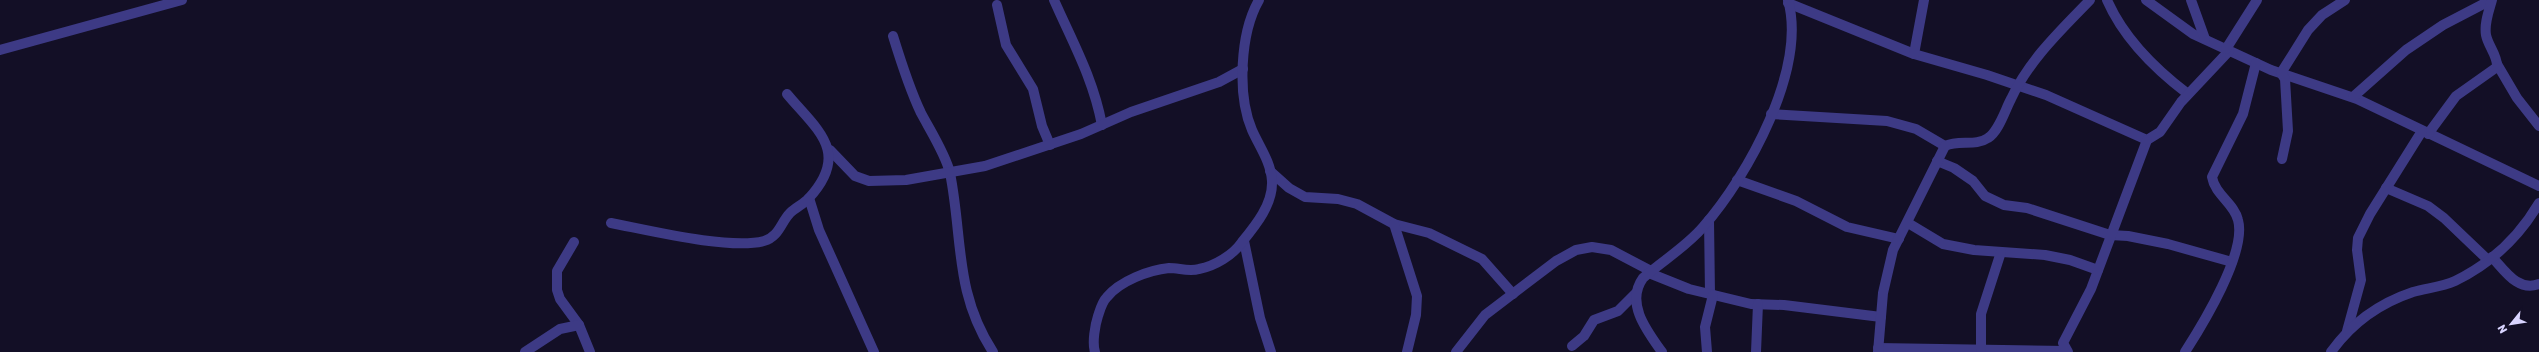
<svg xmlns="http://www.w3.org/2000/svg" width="2539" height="352" font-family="Rubik,sans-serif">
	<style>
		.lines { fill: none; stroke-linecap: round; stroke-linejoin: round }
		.minor { stroke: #3d3a85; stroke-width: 10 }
	</style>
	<rect width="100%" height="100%" fill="#130f26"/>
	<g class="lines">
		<g class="minor">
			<path d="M 1054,0 C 1073,43 1093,78 1102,125"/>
			<path d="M 2107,0 C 2124,39 2155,69 2188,94"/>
			<path d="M 2146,0 L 2193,34 L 2271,70 L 2357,99 L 2539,186"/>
			<path d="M 2191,0 L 2205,39"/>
			<path d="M 1788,3 L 1914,54 L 1987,75 L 2046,95 L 2147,140 L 2160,132 L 2181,102 L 2229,51"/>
			<path d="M 997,5 L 1006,45 L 1033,89 L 1042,126 L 1050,145"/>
			<path d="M 893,36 C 901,62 909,88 921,113 C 930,130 946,155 950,173 C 963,238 954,292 993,352"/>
			<path d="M 2226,49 L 2257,0"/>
			<path d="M 0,50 L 182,0"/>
			<path d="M 1914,54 L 1924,0"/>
			<path d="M 2497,64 L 2517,98 L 2539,126"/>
			<path d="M 2353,97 L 2406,50 L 2443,25 L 2491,0"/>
			<path d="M 1771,114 L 1887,121 L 1916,129 L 1945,146"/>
			<path d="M 2428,134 L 2456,96 L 2497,67 C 2498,56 2488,46 2486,35 C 2484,23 2489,11 2492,0"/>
			<path d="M 830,150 L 855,176 L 869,181 L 906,180 L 985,166 L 1081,134 L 1131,112 L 1219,82 L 1243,69"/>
			<path d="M 2282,159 L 2288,131 L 2285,79 L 2281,73 L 2308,30 L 2322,15 L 2345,0"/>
			<path d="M 1937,161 L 1954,168 L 1973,181 L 1985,196 L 2004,205 L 2027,208 L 2110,235 L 2128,236 L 2168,244 L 2232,262"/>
			<path d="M 1270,171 L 1289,188 L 1305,197 L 1338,199 L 1357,204 L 1394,224 L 1429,233 L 1482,259 L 1513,294"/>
			<path d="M 1737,180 L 1796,201 L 1847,227 L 1899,239"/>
			<path d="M 2386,188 L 2428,206 L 2444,218 L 2488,260"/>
			<path d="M 809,198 L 819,230 L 874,352"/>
			<path d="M 1709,220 L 1710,294"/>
			<path d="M 611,223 C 648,230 729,250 764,241 C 779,237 781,222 790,213 C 796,207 804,204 809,198 C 851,152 817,130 787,94"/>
			<path d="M 1908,223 L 1943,244 L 1974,250 L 2045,255 L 2070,260 L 2098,270"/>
			<path d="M 1394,224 L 1417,296 L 1416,315 L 1407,352"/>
			<path d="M 1244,241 L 1260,318 L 1271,352"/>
			<path d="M 574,242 L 557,271 L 557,290 L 560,299 L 579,325 L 590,352"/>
			<path d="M 2492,257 C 2505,271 2518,292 2539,284"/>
			<path d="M 1649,273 L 1689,289 L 1751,304 L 1784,305 L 1881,317"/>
			<path d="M 2347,331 L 2361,280 L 2357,250 L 2358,238 L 2370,214 L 2422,131"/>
			<path d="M 1572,346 L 1584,336 L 1594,320 L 1618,311 L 1636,293"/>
			<path d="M 1878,348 L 2066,351"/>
			<path d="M 1981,349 L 1981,314 L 2001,252"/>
			<path d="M 525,352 L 560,329 L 579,325"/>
			<path d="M 1095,352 C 1092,343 1095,325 1098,316 C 1100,310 1102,302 1107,297 C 1120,281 1149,270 1169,268 C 1179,268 1189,272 1199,269 C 1215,266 1233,255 1242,242 C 1256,225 1273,204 1272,181 C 1271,162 1259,146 1252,130 C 1237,95 1240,33 1259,0"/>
			<path d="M 1456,352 L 1485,315 L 1556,261 L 1576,250 L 1592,247 L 1611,250 L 1651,271"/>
			<path d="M 1662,352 C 1647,331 1625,303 1643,278 C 1662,261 1686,247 1703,227 C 1748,176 1807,69 1788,0"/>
			<path d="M 1707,352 L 1705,327 L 1713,295"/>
			<path d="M 1756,352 L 1758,304"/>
			<path d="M 1878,352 L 1883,293 L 1893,250 L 1945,146 C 1959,139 1975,147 1988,138 C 1999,131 2005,110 2011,99 C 2029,60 2061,30 2090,0"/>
			<path d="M 2068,352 L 2063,343 L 2091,289 L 2147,140"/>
			<path d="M 2185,352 C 2203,324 2247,252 2238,220 C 2234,203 2215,195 2212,177 L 2243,114 L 2256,63"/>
			<path d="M 2331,352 C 2351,324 2380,303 2413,292 C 2427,288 2442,287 2455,281 C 2490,264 2519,237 2539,203"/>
		</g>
	</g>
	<g transform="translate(2511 324) rotate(240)" stroke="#130f26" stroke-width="3" paint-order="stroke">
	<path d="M0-3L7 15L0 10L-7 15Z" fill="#d9d4ff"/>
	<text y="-6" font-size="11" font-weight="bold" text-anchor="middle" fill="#d9d4ff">N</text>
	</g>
</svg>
